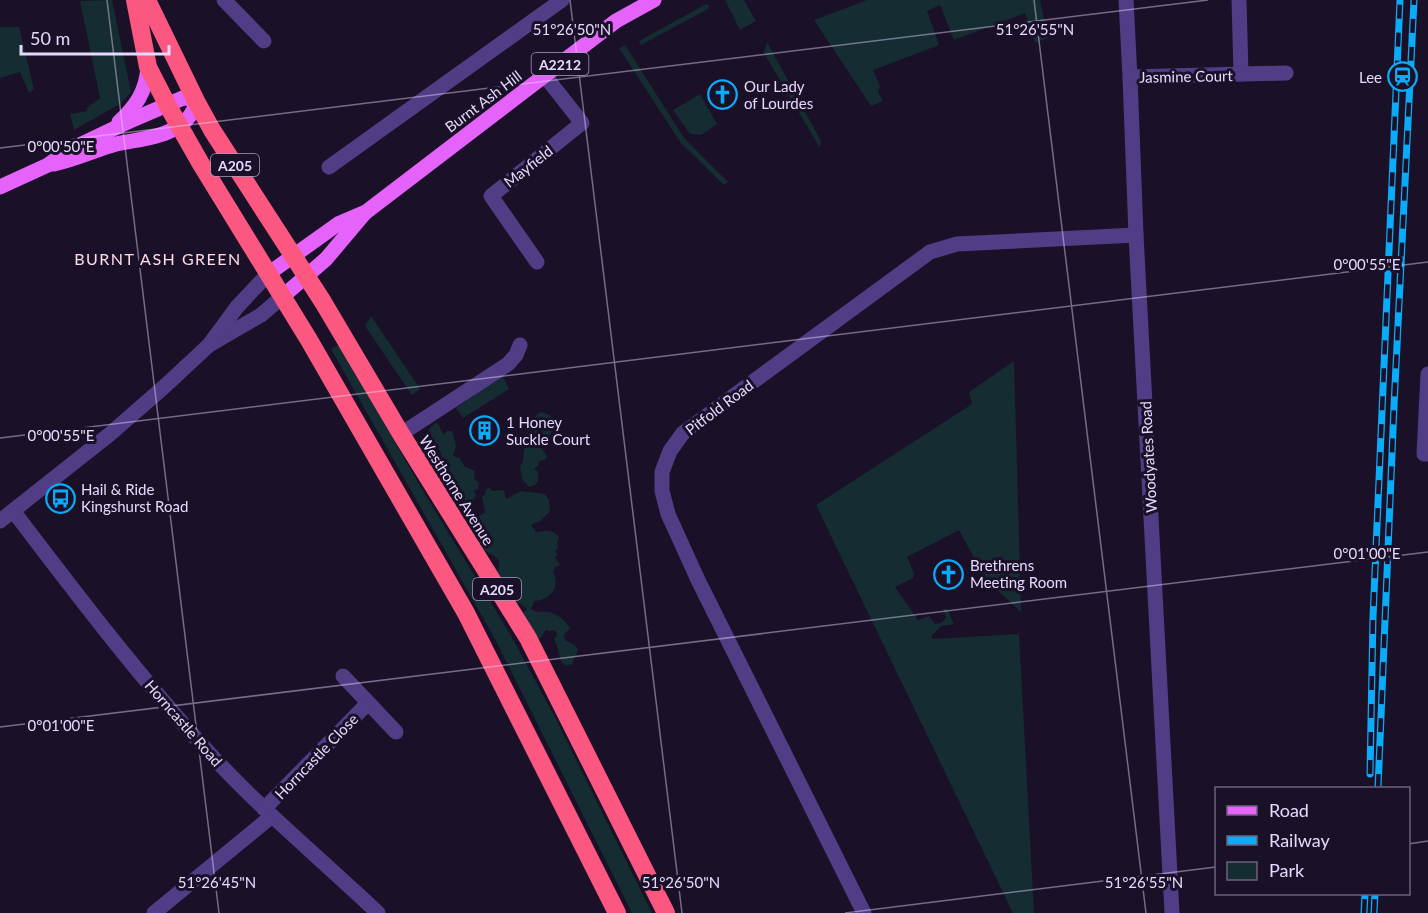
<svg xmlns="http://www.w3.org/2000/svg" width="1428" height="913" font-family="Lato,sans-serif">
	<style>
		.green { fill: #142c32 }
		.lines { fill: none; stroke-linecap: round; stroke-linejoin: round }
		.minor { stroke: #503d86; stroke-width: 15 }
		.major { stroke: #e563fb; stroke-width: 15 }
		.highway { stroke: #fb5781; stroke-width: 18 }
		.rail-casing { stroke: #0aacf9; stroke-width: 7 }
		.rail { stroke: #1a1128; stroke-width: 4.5; stroke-dasharray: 14; stroke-linecap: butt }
		.ticks { fill: none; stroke: #e6d9fe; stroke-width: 1.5; stroke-opacity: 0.45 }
		.labels { text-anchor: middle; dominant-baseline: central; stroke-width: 6; stroke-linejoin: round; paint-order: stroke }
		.shield { fill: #1a1128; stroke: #a99dbe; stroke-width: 1.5 }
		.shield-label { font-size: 14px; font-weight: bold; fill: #e6d9fe }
		.street-label { font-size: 15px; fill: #e6d9fe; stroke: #1a1128 }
		.poi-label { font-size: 15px; fill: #e6d9fe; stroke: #1a1128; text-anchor: start }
		.neighbourhood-label { font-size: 16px; letter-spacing: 1.5px; fill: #fedbe9; stroke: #1a1128 }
		.ticks-label { font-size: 15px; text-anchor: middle; fill: #e6d9fe; stroke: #1a1128; stroke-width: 6; stroke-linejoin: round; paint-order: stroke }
	</style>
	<rect width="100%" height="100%" fill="#1a1128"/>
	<g class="green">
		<path d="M 112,0 L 131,92 L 120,104 L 74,130 L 70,114 L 87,111 L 87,108 L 100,98 L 80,1 Z"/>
		<path d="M 725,0 L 744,0 L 756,21 L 740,30 Z"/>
		<path d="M 867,0 L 1040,0 L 1048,38 L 1035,43 L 1025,13 L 954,40 L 940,5 L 927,11 L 939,45 L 873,70 L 880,86 L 878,92 L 883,101 L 871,106 L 814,20 Z"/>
		<path d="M 706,4 L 709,6 L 708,9 L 641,45 L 639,41 Z"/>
		<path d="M 0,27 L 19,27 L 34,89 L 29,93 L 20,72 L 0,78 Z"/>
		<path d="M 767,42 L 821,141 L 820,148 L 764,53 Z"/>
		<path d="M 625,45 L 684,138 L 728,182 L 724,185 L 681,143 L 619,48 Z"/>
		<path d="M 700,94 L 717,124 L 701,135 L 690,134 L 673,110 Z"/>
		<path d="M 371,316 L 420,389 L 412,395 L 365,326 Z"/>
		<path d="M 339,345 L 423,491 L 510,634 L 556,719 L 652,913 L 632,913 L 496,641 L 331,349 Z"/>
		<path d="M 1014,361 L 1021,612 L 986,580 L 959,530 L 907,557 L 914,573 L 913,578 L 895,587 L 918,620 L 929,616 L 935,624 L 941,623 L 946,618 L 943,609 L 947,609 L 954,624 L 941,626 L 931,636 L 933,639 L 1019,634 L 1034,913 L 1013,913 L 816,505 L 972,404 L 969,392 Z"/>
		<path d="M 502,375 L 509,389 L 463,418 L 456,408 Z"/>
		<path d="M 540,412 C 563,415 553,437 540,446 L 547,456 L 545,460 L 539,461 L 538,466 L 534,469 L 538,472 L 538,481 L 535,485 L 529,487 L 522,479 L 520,466 L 523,462 C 525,443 525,425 540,412 Z"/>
		<path d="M 437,422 L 444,435 L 447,431 L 452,431 L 456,446 L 453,456 L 460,458 L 464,466 L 475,471 L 474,479 L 479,483 L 478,489 L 474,490 L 476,496 C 469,505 468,512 455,506 L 431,470 L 434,459 L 442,455 L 428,430 Z"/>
		<path d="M 489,487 L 492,491 L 504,490 L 506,499 L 521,491 L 545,494 L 549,500 L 550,511 L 540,521 L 531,525 L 536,532 C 544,531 553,529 559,537 L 557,543 L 558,548 L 555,551 L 558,554 L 555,557 L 560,565 L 555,567 L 553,572 C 561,587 550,600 534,601 L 531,609 L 537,612 C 551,610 562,616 570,628 L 564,635 L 565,640 L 575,645 L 578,650 L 572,664 L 565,666 C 557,658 560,648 554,639 L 557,635 L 555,630 L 549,631 L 546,630 L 538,641 L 523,613 L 527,609 L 509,595 L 497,574 C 502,559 499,559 487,552 C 475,545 475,525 479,516 L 485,512 L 482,496 L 485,495 L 486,490 Z"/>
	</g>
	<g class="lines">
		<g class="minor">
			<path d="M 224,0 L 264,41"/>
			<path d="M 1126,0 L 1130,77 L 1136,235 L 1172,913"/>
			<path d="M 1239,0 L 1241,74"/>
			<path d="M 1130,77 L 1286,73"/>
			<path d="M 329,167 L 562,0"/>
			<path d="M 537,262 L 491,196 L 582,123 L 545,76"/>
			<path d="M 211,344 L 261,315 L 282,297"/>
			<path d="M 1428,374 L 1424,454 L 1428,454"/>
			<path d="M 401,434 L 508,364 L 516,355 L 520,345"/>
			<path d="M 14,512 C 77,595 141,679 212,756 C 264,812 323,861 378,913"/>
			<path d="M 0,521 L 110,434 L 165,386 L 209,345 L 237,307 L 268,274"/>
			<path d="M 343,676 L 396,732"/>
			<path d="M 264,809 L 368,703"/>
			<path d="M 154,913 L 272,816"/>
			<path d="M 864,913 L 698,580 L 668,514 L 662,491 L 662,472 L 670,451 L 683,433 L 930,252 L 957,244 L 1136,235"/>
		</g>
		<g class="major">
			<path d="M 119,122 C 136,106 146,92 148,67"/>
			<path d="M 54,164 C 76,159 95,150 116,144 C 134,140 154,139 170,131 C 182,126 195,114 196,101"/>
			<path d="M 0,187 L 48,165 L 67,151 L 132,120 L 183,98 L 195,99"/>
			<path d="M 268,274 L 338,224 L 366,212 L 616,21 L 654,0"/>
			<path d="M 282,297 L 326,259 L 364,214"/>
		</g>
		<g class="highway">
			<path d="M 135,0 L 148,67 L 168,106 L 201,164 L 309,340 L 466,613 L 617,913"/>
			<path d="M 147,0 L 196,101 L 212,130 L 323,302 L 401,434 L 528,638 L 666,913"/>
		</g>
		<defs>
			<g id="rail">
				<path d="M 1370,774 L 1373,617 L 1400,0"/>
				<path d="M 1378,788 L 1394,406 L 1414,0"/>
				<path d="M 1364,913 L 1365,894"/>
				<path d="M 1374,913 L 1375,894"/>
			</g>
		</defs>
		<use href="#rail" class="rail-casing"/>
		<use href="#rail" class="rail"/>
	</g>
	<path class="ticks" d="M 107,0 L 219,913M 570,0 L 682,913M 1034,0 L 1146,913M 0,148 L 1208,0M 0,438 L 1428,262M 0,727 L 1428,552M 1408,844 L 1428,841M 845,913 L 1216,867"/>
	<defs>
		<symbol id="station-ring" viewBox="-11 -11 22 22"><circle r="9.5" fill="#1a1128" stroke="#0aacf9" stroke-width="1.5"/><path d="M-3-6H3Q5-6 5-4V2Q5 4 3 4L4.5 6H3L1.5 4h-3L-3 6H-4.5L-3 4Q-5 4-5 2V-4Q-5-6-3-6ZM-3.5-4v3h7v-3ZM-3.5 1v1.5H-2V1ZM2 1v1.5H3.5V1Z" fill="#0aacf9"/></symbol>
		<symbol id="church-ring" viewBox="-11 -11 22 22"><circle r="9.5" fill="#1a1128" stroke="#0aacf9" stroke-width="1.5"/><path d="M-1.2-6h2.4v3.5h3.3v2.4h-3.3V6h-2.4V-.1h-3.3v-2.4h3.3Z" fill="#0aacf9"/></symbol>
		<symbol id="building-ring" viewBox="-11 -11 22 22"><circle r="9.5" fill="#1a1128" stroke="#0aacf9" stroke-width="1.5"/><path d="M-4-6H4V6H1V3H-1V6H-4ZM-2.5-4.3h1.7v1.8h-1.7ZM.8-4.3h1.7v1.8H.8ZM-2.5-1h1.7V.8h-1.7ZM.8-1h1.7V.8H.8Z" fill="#0aacf9"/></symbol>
		<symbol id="bus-ring" viewBox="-11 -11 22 22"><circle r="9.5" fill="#1a1128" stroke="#0aacf9" stroke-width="1.5"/><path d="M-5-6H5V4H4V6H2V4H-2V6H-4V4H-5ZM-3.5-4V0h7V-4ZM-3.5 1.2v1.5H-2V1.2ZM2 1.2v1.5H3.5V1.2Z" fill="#0aacf9"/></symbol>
	</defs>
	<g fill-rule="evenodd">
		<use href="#station-ring" x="1386" y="60" width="33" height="33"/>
		<use href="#church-ring" x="706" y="78" width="33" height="33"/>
		<use href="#building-ring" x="468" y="414" width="33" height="33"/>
		<use href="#bus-ring" x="44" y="482" width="33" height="33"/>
		<use href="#church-ring" x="932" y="558" width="33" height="33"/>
	</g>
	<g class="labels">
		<g class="shield">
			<rect x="531.5" y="53" width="57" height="22" rx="4.5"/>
			<rect x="211" y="154" width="48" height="22" rx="4.5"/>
			<rect x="473" y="578" width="48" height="22" rx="4.5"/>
		</g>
		<g class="shield-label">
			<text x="560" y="64">A2212</text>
			<text x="235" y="165">A205</text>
			<text x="497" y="589">A205</text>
		</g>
		<g class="street-label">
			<text transform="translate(1186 76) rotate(-1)">Jasmine Court</text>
			<text transform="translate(483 101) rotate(-37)">Burnt Ash Hill</text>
			<text transform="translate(528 166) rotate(-38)">Mayfield</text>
			<text transform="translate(719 407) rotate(-37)">Pitfold Road</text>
			<text transform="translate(1148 457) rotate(-93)">Woodyates Road</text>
			<text transform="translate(457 490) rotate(58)">Westhorne Avenue</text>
			<text transform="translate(184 723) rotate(49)">Horncastle Road</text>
			<text transform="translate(316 756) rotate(-46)">Horncastle Close</text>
		</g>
		<g class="poi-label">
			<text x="1382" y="77" text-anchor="end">Lee</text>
			<text x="744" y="86">Our Lady<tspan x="744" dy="17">of Lourdes</tspan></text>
			<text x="506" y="422">1 Honey<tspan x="506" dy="17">Suckle Court</tspan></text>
			<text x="81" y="489">Hail &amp; Ride<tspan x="81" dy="17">Kingshurst Road</tspan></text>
			<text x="970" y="565">Brethrens<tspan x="970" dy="17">Meeting Room</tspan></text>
		</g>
		<g class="neighbourhood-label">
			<text x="158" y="258">BURNT ASH GREEN</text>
		</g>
	</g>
	<g class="ticks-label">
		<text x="572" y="35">51°26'50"N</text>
		<text x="1035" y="35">51°26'55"N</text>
		<text x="61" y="152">0°00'50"E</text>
		<text x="1367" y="270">0°00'55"E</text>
		<text x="61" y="441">0°00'55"E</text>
		<text x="1367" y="559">0°01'00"E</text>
		<text x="61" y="731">0°01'00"E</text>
		<text x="217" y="888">51°26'45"N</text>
		<text x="681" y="888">51°26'50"N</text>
		<text x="1144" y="888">51°26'55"N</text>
	</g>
	<rect x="1215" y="787" width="195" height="108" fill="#1a1128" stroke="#6c617e" stroke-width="1.5"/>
	<rect x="1227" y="806" width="30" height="9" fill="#e563fb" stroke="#6c617e" stroke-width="1.5"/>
	<text x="1269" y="817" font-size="18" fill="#e6d9fe">Road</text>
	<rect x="1227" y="836" width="30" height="9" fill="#0aacf9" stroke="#6c617e" stroke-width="1.5"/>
	<text x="1269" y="847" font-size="18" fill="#e6d9fe">Railway</text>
	<rect x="1227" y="862" width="30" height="18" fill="#142c32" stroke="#6c617e" stroke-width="1.5"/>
	<text x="1269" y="877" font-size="18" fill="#e6d9fe">Park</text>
	<path d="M21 45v9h148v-9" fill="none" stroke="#e6d9fe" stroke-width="3"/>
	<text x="30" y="45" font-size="18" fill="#e6d9fe" stroke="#1a1128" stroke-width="4.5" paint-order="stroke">50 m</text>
</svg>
